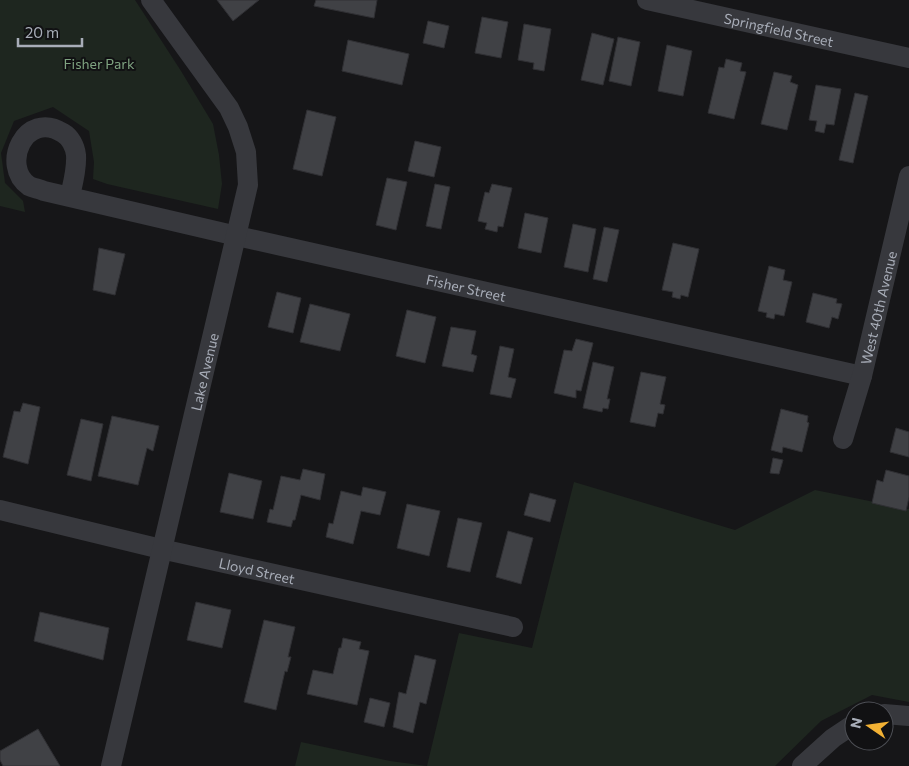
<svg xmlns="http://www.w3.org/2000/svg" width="909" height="766" font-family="Commissioner,sans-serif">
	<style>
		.green { fill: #1e261f }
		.building { fill: #404145; stroke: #303034 }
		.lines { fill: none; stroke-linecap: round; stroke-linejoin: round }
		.minor { stroke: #37383d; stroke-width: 20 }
		.labels { text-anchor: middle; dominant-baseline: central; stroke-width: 4; stroke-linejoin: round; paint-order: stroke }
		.street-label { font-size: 14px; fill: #a8adb8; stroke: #111113 }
		.park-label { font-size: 14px; fill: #7fa381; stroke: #111113 }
	</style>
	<rect width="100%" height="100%" fill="#161618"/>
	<g class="green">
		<path d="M 0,0 L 135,0 L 181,71 L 213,124 L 219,155 L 222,184 L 218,209 L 107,184 L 93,179 L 94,162 L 89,131 L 53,107 L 14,121 L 1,153 L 5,183 L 23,201 L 25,212 L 0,206 Z"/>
		<path d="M 574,482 L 735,530 L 815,490 L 909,509 L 909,702 L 872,695 L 821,721 L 775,766 L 295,766 L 301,742 L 390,761 L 427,766 L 459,633 L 532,648 Z"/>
	</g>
	<g class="building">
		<path d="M 217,0 L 259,0 L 233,21 Z"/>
		<path d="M 316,0 L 377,0 L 374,18 L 314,6 Z"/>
		<path d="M 482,17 L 508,22 L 501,58 L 475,53 Z"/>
		<path d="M 428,21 L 449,26 L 444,48 L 423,43 Z"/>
		<path d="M 524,24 L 551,29 L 544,71 L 533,69 L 534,63 L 518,60 Z"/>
		<path d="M 592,33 L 614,39 L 603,85 L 581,80 Z"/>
		<path d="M 618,37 L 640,42 L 631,86 L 609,81 Z"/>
		<path d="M 348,40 L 409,54 L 402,85 L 342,71 Z"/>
		<path d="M 667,45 L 692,51 L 683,96 L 658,91 Z"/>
		<path d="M 726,59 L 742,63 L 740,71 L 746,72 L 734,119 L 708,113 L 719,67 L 724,68 Z"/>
		<path d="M 774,72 L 792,76 L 790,82 L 798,85 L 787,130 L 761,124 Z"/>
		<path d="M 816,85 L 841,89 L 834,125 L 826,124 L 824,133 L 815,131 L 817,121 L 809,120 Z"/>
		<path d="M 855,93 L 868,96 L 853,163 L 839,160 Z"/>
		<path d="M 307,110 L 336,117 L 322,176 L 293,169 Z"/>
		<path d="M 415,141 L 441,147 L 434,177 L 408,171 Z"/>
		<path d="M 387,178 L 407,182 L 396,230 L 376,225 Z"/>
		<path d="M 435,184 L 450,187 L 441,229 L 426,226 Z"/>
		<path d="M 492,184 L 512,188 L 503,227 L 498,226 L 497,232 L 485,229 L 487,223 L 478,221 L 485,192 L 489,193 Z"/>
		<path d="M 525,213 L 548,218 L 541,253 L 518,248 Z"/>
		<path d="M 573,224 L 596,229 L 588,272 L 564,267 Z"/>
		<path d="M 604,227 L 619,230 L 607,282 L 593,279 Z"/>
		<path d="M 673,243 L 699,249 L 688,297 L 681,295 L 680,299 L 672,297 L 673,292 L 662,290 Z"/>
		<path d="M 99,248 L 125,254 L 115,295 L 93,290 Z"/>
		<path d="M 769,266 L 785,270 L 783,280 L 792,282 L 784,316 L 775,314 L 774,319 L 766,317 L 767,313 L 758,311 Z"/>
		<path d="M 277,292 L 301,298 L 293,333 L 268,327 Z"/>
		<path d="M 813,293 L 837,299 L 836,303 L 842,304 L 838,319 L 832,317 L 829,328 L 806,322 Z"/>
		<path d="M 310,304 L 350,314 L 340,351 L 300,342 Z"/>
		<path d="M 407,310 L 436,317 L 425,363 L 396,356 Z"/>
		<path d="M 451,327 L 476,331 L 471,354 L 477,356 L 473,372 L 442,366 Z"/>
		<path d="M 576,339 L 593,343 L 581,391 L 576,390 L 576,398 L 554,393 L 564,350 L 572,351 Z"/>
		<path d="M 500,346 L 514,349 L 508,377 L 516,379 L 511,398 L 490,394 Z"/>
		<path d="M 593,362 L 614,367 L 607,399 L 610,399 L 608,409 L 603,408 L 602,412 L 583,408 Z"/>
		<path d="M 641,372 L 666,377 L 660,404 L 665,405 L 663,414 L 658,413 L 655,427 L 630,422 Z"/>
		<path d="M 23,403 L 40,407 L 28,464 L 3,457 L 14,411 L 20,412 Z"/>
		<path d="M 781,409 L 808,416 L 807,422 L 809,423 L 802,452 L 783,447 L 782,453 L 771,450 Z"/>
		<path d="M 112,416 L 159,426 L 153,451 L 147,448 L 138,485 L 98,476 Z"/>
		<path d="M 81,419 L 103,424 L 91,481 L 67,475 Z"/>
		<path d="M 896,428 L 909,432 L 909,457 L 890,452 Z"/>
		<path d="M 773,458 L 783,460 L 779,474 L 770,473 Z"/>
		<path d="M 303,469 L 325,474 L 320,500 L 301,495 L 295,520 L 293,520 L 291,527 L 267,522 L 270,509 L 273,510 L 281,476 L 300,480 Z"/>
		<path d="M 886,470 L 909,476 L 909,497 L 906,511 L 872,503 L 877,480 L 883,482 Z"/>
		<path d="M 229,473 L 262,481 L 253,519 L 220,512 Z"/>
		<path d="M 363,487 L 386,492 L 380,515 L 361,511 L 353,544 L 326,537 L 329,523 L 333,524 L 341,491 L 361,496 Z"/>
		<path d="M 530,493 L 556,500 L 550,522 L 524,515 Z"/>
		<path d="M 407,504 L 440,511 L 429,556 L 397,548 Z"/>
		<path d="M 458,518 L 482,523 L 470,572 L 447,567 Z"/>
		<path d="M 508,531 L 533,538 L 521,584 L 496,577 Z"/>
		<path d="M 196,602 L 231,610 L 222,648 L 187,640 Z"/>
		<path d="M 40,612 L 109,628 L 103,660 L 34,641 Z"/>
		<path d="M 264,620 L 295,627 L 288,657 L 291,657 L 287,672 L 285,671 L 276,710 L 244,702 Z"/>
		<path d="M 343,638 L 361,642 L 359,649 L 369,651 L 357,705 L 307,694 L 313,670 L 333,674 L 339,648 L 341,648 Z"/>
		<path d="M 415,655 L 436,660 L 426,704 L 420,702 L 413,733 L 393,727 L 399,692 L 406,694 Z"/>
		<path d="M 370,698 L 390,703 L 384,727 L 364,722 Z"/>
		<path d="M 38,729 L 60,766 L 3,766 L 0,760 L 0,751 Z"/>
	</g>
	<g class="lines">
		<g class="minor">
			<path id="s1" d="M 647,0 L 909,58"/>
			<path id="s2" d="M 70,196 C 73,183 77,169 76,155 C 75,146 70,137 63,133 C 25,109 0,166 29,186 C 33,188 40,189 44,191 L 237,236 L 862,376"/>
			<path id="s3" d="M 843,439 L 862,376 L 909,176"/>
			<path id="s4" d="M 0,510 L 161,549 L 513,627"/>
			<path d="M 884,714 L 909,716"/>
			<path id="s5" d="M 111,766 L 248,185 L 246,152 L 238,127 L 229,108 L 151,0"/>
			<path d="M 802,766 L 833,738 L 854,724"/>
		</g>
	</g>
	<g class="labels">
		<g class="street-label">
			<text stroke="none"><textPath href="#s1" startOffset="135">Springfield Street</textPath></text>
			<text stroke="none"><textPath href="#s2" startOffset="614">Fisher Street</textPath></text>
			<text stroke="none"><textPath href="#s3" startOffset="136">West 40th Avenue</textPath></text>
			<text stroke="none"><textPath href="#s5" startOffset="405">Lake Avenue</textPath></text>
			<text stroke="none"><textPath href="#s4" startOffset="264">Lloyd Street</textPath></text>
		</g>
		<g class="park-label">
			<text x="99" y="63">Fisher Park</text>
		</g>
	</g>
	<g transform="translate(869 726) rotate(283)"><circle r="24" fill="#111113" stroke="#4d4f55"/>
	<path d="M0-4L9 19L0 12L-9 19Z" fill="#f2b134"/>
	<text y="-8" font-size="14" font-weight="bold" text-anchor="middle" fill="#a8adb8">N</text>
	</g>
	<path d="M18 38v8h64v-8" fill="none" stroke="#a8adb8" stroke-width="2.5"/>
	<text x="25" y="38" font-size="15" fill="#a8adb8" stroke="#111113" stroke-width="4" paint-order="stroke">20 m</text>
</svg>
